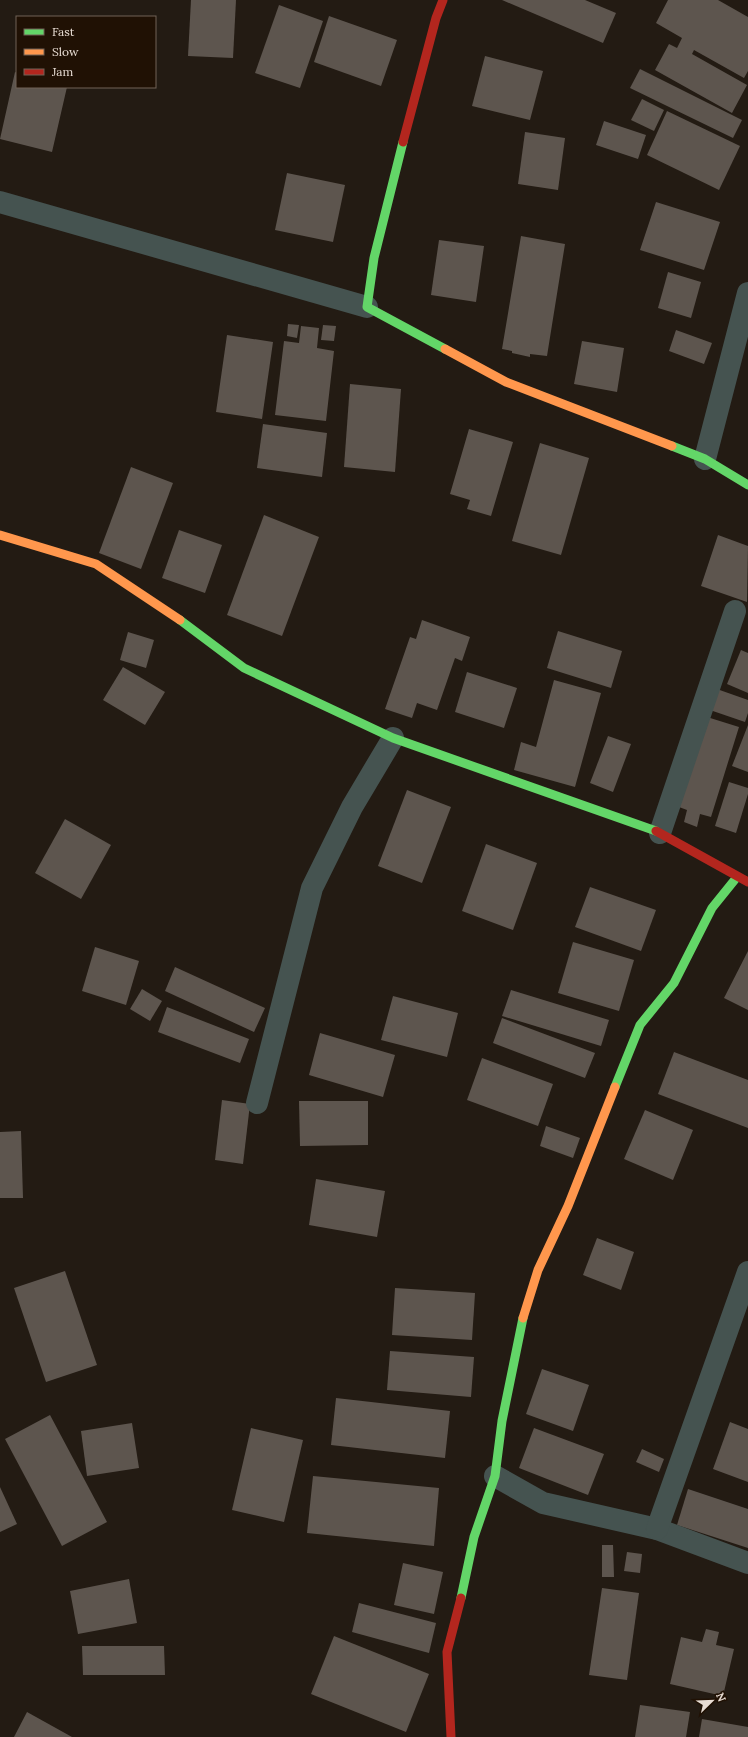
<svg xmlns="http://www.w3.org/2000/svg" width="748" height="1737" font-family="Lora,serif">
	<style>
		.building { fill: #5d554e }
		.lines { fill: none; stroke-linecap: round; stroke-linejoin: round }
		.street { stroke: #455350; stroke-width: 22 }
		.fast { stroke: #63d668; stroke-width: 9 }
		.slow { stroke: #ff974d; stroke-width: 9 }
		.jam { stroke: #b3261e; stroke-width: 9 }
	</style>
	<rect width="100%" height="100%" fill="#231b13"/>
	<g class="building">
		<path d="M 191,0 L 236,0 L 233,58 L 188,56 Z"/>
		<path d="M 502,0 L 585,0 L 616,13 L 603,43 Z"/>
		<path d="M 668,0 L 718,0 L 748,17 L 748,71 L 744,78 L 694,50 L 692,54 L 747,85 L 732,113 L 655,70 L 669,44 L 677,48 L 682,38 L 656,23 Z"/>
		<path d="M 279,5 L 323,21 L 300,88 L 255,73 Z"/>
		<path d="M 329,16 L 397,40 L 381,86 L 314,62 Z"/>
		<path d="M 485,56 L 543,71 L 530,120 L 472,106 Z"/>
		<path d="M 640,69 L 742,120 L 733,138 L 630,88 Z"/>
		<path d="M 15,72 L 17,73 L 17,87 L 67,87 L 52,152 L 0,139 Z"/>
		<path d="M 642,99 L 664,110 L 654,131 L 631,120 Z"/>
		<path d="M 667,111 L 740,146 L 719,190 L 647,155 Z"/>
		<path d="M 604,121 L 646,135 L 638,159 L 596,145 Z"/>
		<path d="M 525,132 L 565,138 L 558,190 L 518,184 Z"/>
		<path d="M 287,173 L 345,185 L 333,242 L 275,230 Z"/>
		<path d="M 656,202 L 720,222 L 704,270 L 640,250 Z"/>
		<path d="M 521,236 L 565,244 L 547,356 L 530,354 L 530,357 L 512,353 L 512,351 L 502,349 Z"/>
		<path d="M 439,240 L 484,246 L 476,302 L 431,295 Z"/>
		<path d="M 668,272 L 701,282 L 691,318 L 658,308 Z"/>
		<path d="M 288,324 L 299,325 L 297,338 L 287,336 Z"/>
		<path d="M 323,325 L 336,326 L 334,341 L 321,340 Z"/>
		<path d="M 301,326 L 319,328 L 317,348 L 334,351 L 326,421 L 275,415 L 284,341 L 299,343 Z"/>
		<path d="M 676,330 L 712,343 L 704,364 L 669,351 Z"/>
		<path d="M 227,335 L 273,342 L 262,419 L 216,412 Z"/>
		<path d="M 582,341 L 624,348 L 617,392 L 574,384 Z"/>
		<path d="M 350,384 L 401,389 L 395,472 L 344,467 Z"/>
		<path d="M 263,424 L 327,433 L 322,477 L 257,468 Z"/>
		<path d="M 469,429 L 513,442 L 491,516 L 467,509 L 470,500 L 450,494 Z"/>
		<path d="M 540,443 L 589,458 L 561,555 L 512,541 Z"/>
		<path d="M 131,467 L 173,483 L 141,569 L 99,553 Z"/>
		<path d="M 264,515 L 319,537 L 282,636 L 227,615 Z"/>
		<path d="M 179,530 L 222,545 L 205,593 L 162,578 Z"/>
		<path d="M 718,535 L 748,546 L 747,602 L 701,586 Z"/>
		<path d="M 422,620 L 470,637 L 462,661 L 455,658 L 437,710 L 417,703 L 412,718 L 385,709 L 410,637 L 416,639 Z"/>
		<path d="M 558,631 L 622,651 L 611,688 L 547,668 Z"/>
		<path d="M 128,632 L 154,640 L 146,668 L 120,660 Z"/>
		<path d="M 741,650 L 748,653 L 748,693 L 727,684 Z"/>
		<path d="M 123,667 L 165,692 L 145,725 L 103,700 Z"/>
		<path d="M 467,672 L 517,688 L 504,728 L 455,712 Z"/>
		<path d="M 554,680 L 601,693 L 575,787 L 514,770 L 521,742 L 536,747 Z"/>
		<path d="M 714,688 L 748,700 L 748,713 L 745,722 L 707,709 Z"/>
		<path d="M 707,717 L 739,727 L 711,817 L 700,814 L 697,827 L 684,822 L 687,810 L 679,807 Z"/>
		<path d="M 748,725 L 748,772 L 732,766 Z"/>
		<path d="M 608,736 L 631,744 L 613,792 L 590,783 Z"/>
		<path d="M 729,782 L 748,788 L 748,794 L 736,833 L 715,826 Z"/>
		<path d="M 407,790 L 451,807 L 422,883 L 378,866 Z"/>
		<path d="M 65,819 L 111,845 L 81,899 L 35,873 Z"/>
		<path d="M 486,844 L 537,863 L 513,930 L 462,911 Z"/>
		<path d="M 590,887 L 656,910 L 641,951 L 575,927 Z"/>
		<path d="M 573,942 L 634,960 L 619,1011 L 558,993 Z"/>
		<path d="M 95,947 L 139,961 L 126,1005 L 82,991 Z"/>
		<path d="M 748,951 L 748,1010 L 724,998 Z"/>
		<path d="M 175,967 L 265,1008 L 254,1032 L 165,991 Z"/>
		<path d="M 142,989 L 162,1001 L 150,1021 L 130,1009 Z"/>
		<path d="M 511,990 L 609,1020 L 601,1046 L 502,1016 Z"/>
		<path d="M 393,996 L 458,1013 L 447,1057 L 381,1040 Z"/>
		<path d="M 167,1007 L 249,1039 L 240,1063 L 158,1032 Z"/>
		<path d="M 502,1018 L 595,1053 L 585,1078 L 493,1043 Z"/>
		<path d="M 320,1033 L 395,1055 L 383,1097 L 309,1075 Z"/>
		<path d="M 674,1052 L 748,1080 L 748,1128 L 658,1094 Z"/>
		<path d="M 482,1058 L 553,1084 L 538,1126 L 467,1100 Z"/>
		<path d="M 222,1100 L 250,1104 L 243,1164 L 215,1160 Z"/>
		<path d="M 299,1101 L 368,1101 L 368,1145 L 300,1146 Z"/>
		<path d="M 645,1110 L 693,1130 L 673,1180 L 624,1159 Z"/>
		<path d="M 546,1126 L 580,1138 L 573,1158 L 540,1146 Z"/>
		<path d="M 21,1131 L 23,1198 L 0,1198 L 0,1132 Z"/>
		<path d="M 316,1179 L 385,1191 L 377,1237 L 309,1225 Z"/>
		<path d="M 597,1238 L 634,1252 L 621,1290 L 583,1275 Z"/>
		<path d="M 65,1271 L 97,1365 L 46,1382 L 14,1288 Z"/>
		<path d="M 395,1288 L 475,1293 L 472,1340 L 392,1335 Z"/>
		<path d="M 390,1351 L 474,1357 L 471,1397 L 387,1390 Z"/>
		<path d="M 542,1369 L 589,1385 L 573,1431 L 526,1414 Z"/>
		<path d="M 336,1398 L 450,1411 L 445,1458 L 331,1445 Z"/>
		<path d="M 50,1415 L 107,1522 L 62,1546 L 5,1439 Z"/>
		<path d="M 730,1422 L 748,1429 L 748,1482 L 713,1469 Z"/>
		<path d="M 132,1423 L 139,1468 L 87,1476 L 81,1431 Z"/>
		<path d="M 251,1428 L 303,1440 L 284,1522 L 232,1510 Z"/>
		<path d="M 534,1428 L 604,1454 L 588,1495 L 519,1468 Z"/>
		<path d="M 642,1449 L 664,1459 L 659,1472 L 636,1462 Z"/>
		<path d="M 313,1476 L 439,1488 L 434,1546 L 307,1533 Z"/>
		<path d="M 0,1487 L 17,1524 L 0,1532 Z"/>
		<path d="M 688,1489 L 748,1509 L 748,1548 L 677,1525 Z"/>
		<path d="M 602,1545 L 613,1545 L 614,1577 L 602,1577 Z"/>
		<path d="M 627,1552 L 642,1554 L 640,1573 L 624,1571 Z"/>
		<path d="M 403,1563 L 443,1572 L 434,1614 L 394,1605 Z"/>
		<path d="M 129,1579 L 137,1623 L 78,1634 L 70,1591 Z"/>
		<path d="M 602,1588 L 639,1593 L 627,1680 L 589,1675 Z"/>
		<path d="M 359,1603 L 436,1623 L 429,1653 L 352,1632 Z"/>
		<path d="M 706,1629 L 719,1632 L 716,1645 L 734,1649 L 723,1696 L 670,1684 L 681,1637 L 702,1642 Z"/>
		<path d="M 334,1636 L 429,1674 L 406,1732 L 311,1694 Z"/>
		<path d="M 82,1646 L 164,1646 L 165,1675 L 83,1675 Z"/>
		<path d="M 640,1705 L 690,1712 L 686,1737 L 635,1737 Z"/>
		<path d="M 27,1712 L 72,1737 L 14,1737 Z"/>
		<path d="M 702,1719 L 748,1727 L 748,1737 L 699,1737 Z"/>
	</g>
	<g class="lines">
		<g class="street">
			<path d="M 0,202 L 367,307"/>
			<path d="M 705,459 L 748,293"/>
			<path d="M 660,833 L 735,611"/>
			<path d="M 257,1103 L 312,888 L 352,807 L 393,738"/>
			<path d="M 495,1476 L 543,1503 L 657,1529 L 748,1563"/>
			<path d="M 657,1529 L 748,1272"/>
		</g>
		<g class="fast">
			<path d="M 403,142 L 374,258 L 367,307 L 445,349"/>
			<path d="M 672,446 L 705,459 L 748,485"/>
			<path d="M 180,620 L 244,668 L 393,738 L 656,831"/>
			<path d="M 615,1087 L 640,1025 L 674,983 L 712,908 L 737,877"/>
			<path d="M 461,1598 L 474,1537 L 495,1476 L 502,1421 L 523,1318"/>
		</g>
		<g class="slow">
			<path d="M 445,349 L 506,382 L 672,446"/>
			<path d="M 0,535 L 96,564 L 180,620"/>
			<path d="M 523,1318 L 538,1270 L 568,1206 L 615,1087"/>
		</g>
		<g class="jam">
			<path d="M 403,142 L 436,18 L 443,0"/>
			<path d="M 656,831 L 748,882"/>
			<path d="M 451,1737 L 447,1652 L 461,1598"/>
		</g>
	</g>
	<rect x="16" y="16" width="140" height="72" fill="#201104" stroke="#706357"/>
	<rect x="24" y="29" width="20" height="6" fill="#63d668" stroke="#706357"/>
	<text x="52" y="36" font-size="12" fill="#e8ddd4">Fast</text>
	<rect x="24" y="49" width="20" height="6" fill="#ff974d" stroke="#706357"/>
	<text x="52" y="56" font-size="12" fill="#e8ddd4">Slow</text>
	<rect x="24" y="69" width="20" height="6" fill="#b3261e" stroke="#706357"/>
	<text x="52" y="76" font-size="12" fill="#e8ddd4">Jam</text>
	<g transform="translate(712 1701) rotate(67)" stroke="#201104" stroke-width="3" paint-order="stroke">
	<path d="M0-3L7 15L0 10L-7 15Z" fill="#e8ddd4"/>
	<text y="-6" font-size="11" font-weight="bold" text-anchor="middle" fill="#e8ddd4">N</text>
	</g>
</svg>
